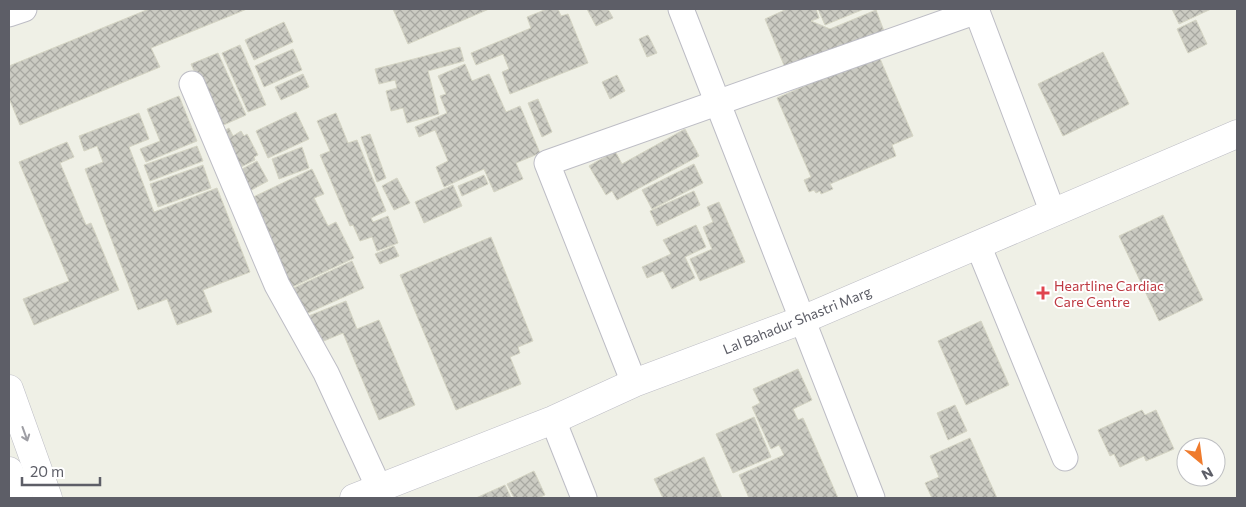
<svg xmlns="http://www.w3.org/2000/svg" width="1246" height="507" font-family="Commissioner,sans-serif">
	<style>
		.building { fill: url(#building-cross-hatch); stroke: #d5d5c4 }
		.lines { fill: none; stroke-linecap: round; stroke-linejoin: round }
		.minor-casing { stroke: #bdbdc5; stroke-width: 27 }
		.tertiary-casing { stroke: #bdbdc5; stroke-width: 29 }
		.minor { stroke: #fff; stroke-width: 25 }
		.tertiary { stroke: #fff; stroke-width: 28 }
		.oneway { stroke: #9e9ea4 }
		.health-dot { fill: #e0444e; stroke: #fff; stroke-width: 2 }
		.labels { text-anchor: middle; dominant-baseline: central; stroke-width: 4; stroke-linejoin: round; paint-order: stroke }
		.health-label { font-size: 14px; fill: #be3a42; stroke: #fff; text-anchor: start }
		.street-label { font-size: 14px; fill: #5d5e67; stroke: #fff }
	</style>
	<defs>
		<pattern id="building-cross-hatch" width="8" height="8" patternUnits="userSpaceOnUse" patternTransform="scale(1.25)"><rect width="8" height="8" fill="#cbcbc2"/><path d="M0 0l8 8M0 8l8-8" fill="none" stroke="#a8a8a1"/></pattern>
	</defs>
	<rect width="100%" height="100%" fill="#eff0e6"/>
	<g class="building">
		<path d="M 149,9 L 247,9 L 151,48 L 160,67 L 20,125 L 9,98 L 9,66 Z"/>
		<path d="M 393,9 L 489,9 L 408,44 Z"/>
		<path d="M 547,9 L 558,9 L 561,16 L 568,14 L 588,63 L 510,94 L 502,72 L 509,69 L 503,54 L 476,65 L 471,53 L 531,28 L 527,17 Z"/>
		<path d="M 587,9 L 608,9 L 613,18 L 596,26 Z"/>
		<path d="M 787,9 L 816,9 L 819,18 L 811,21 L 830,29 L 876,10 L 884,31 L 786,70 L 765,19 Z"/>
		<path d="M 818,9 L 864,9 L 825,25 Z"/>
		<path d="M 1172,9 L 1211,9 L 1179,24 Z"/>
		<path d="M 1196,20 L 1207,44 L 1188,53 L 1177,29 Z"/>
		<path d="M 284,22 L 293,42 L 254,60 L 245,40 Z"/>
		<path d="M 648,35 L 657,53 L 647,57 L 639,39 Z"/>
		<path d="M 240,45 L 266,105 L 248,112 L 222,53 Z"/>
		<path d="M 460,47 L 464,61 L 428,71 L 439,114 L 407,123 L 403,108 L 391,111 L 386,91 L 397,88 L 395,80 L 379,84 L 375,69 Z"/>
		<path d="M 293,49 L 302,70 L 264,87 L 255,66 Z"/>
		<path d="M 1103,52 L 1129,104 L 1063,136 L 1038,84 Z"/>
		<path d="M 218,53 L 246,115 L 219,127 L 191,64 Z"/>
		<path d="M 878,54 L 913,136 L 892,145 L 896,156 L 830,184 L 833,189 L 821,194 L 820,191 L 816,193 L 814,190 L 809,192 L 804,180 L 811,177 L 777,98 Z"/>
		<path d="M 465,64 L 472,81 L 489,74 L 506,112 L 520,106 L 540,153 L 516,163 L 523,179 L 494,192 L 484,169 L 444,187 L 436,167 L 448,161 L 435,130 L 419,137 L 415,127 L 447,113 L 440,96 L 446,94 L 438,76 Z"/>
		<path d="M 303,74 L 309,87 L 281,100 L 275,87 Z"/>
		<path d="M 617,75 L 625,91 L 610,99 L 602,82 Z"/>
		<path d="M 179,96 L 197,141 L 146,162 L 140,149 L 160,141 L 147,109 Z"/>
		<path d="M 538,99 L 552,132 L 542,137 L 528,103 Z"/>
		<path d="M 296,112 L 309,139 L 268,158 L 256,131 Z"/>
		<path d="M 139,113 L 149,139 L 129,147 L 154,212 L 217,188 L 250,272 L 203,290 L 212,312 L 177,325 L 167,299 L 138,310 L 85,169 L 103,162 L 97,146 L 84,151 L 79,136 Z"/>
		<path d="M 336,113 L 348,143 L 357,140 L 386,211 L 371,218 L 373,222 L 388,216 L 398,243 L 377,251 L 372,237 L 360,241 L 353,225 L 350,226 L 320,155 L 330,151 L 317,121 Z"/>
		<path d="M 229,128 L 233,136 L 241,131 L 244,136 L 247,134 L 258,155 L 254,157 L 255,160 L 233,171 L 215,136 Z"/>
		<path d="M 685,129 L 699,156 L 617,200 L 612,191 L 606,195 L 589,166 L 615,151 L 622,164 Z"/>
		<path d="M 370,134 L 386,178 L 377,182 L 361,137 Z"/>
		<path d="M 67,142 L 74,157 L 60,163 L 86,225 L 91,223 L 119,290 L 34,325 L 23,299 L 69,281 L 19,162 Z"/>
		<path d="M 197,146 L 203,161 L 150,181 L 144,165 Z"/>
		<path d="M 302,147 L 309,168 L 279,179 L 272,159 Z"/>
		<path d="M 257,161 L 268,181 L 244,194 L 233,174 Z"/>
		<path d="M 694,164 L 703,183 L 652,209 L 642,190 Z"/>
		<path d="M 203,165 L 211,188 L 158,207 L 150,184 Z"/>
		<path d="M 312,169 L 324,194 L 314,198 L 328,226 L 336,222 L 354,258 L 288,289 L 247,200 Z"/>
		<path d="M 484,175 L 488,184 L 462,196 L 458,186 Z"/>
		<path d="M 397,178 L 410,203 L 394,210 L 382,186 Z"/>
		<path d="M 453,185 L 462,206 L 424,223 L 415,202 Z"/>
		<path d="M 694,191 L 700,205 L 657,226 L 650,211 Z"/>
		<path d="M 719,202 L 745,262 L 700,281 L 690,259 L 712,249 L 703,227 L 713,222 L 707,207 Z"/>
		<path d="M 1163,215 L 1203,300 L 1159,321 L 1119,236 Z"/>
		<path d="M 696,225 L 706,247 L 685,257 L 695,278 L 672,289 L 663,271 L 647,278 L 642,267 L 671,254 L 663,240 Z"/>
		<path d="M 491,237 L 533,341 L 518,347 L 520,353 L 510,357 L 521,384 L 456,410 L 400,275 Z"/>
		<path d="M 394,246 L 399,256 L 380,264 L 375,254 Z"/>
		<path d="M 352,261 L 364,288 L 297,318 L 285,292 Z"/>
		<path d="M 346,301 L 357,329 L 379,320 L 415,405 L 379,420 L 343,333 L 302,350 L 291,323 Z"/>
		<path d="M 981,321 L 1009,385 L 966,405 L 938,341 Z"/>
		<path d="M 798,369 L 812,400 L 793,409 L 798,420 L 803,418 L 838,498 L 749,498 L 739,475 L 784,455 L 779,445 L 771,449 L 752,407 L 760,403 L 753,389 Z"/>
		<path d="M 955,405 L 967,431 L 948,440 L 937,413 Z"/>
		<path d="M 1142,410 L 1145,415 L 1156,410 L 1174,449 L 1146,461 L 1144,456 L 1120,467 L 1114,454 L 1110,456 L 1098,430 Z"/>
		<path d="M 754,417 L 771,457 L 733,473 L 716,434 Z"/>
		<path d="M 970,438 L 997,498 L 932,498 L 925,483 L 939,477 L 930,456 Z"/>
		<path d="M 704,457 L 722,498 L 663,498 L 654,479 Z"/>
		<path d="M 534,471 L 545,495 L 538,498 L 514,498 L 507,484 Z"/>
		<path d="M 505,485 L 511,498 L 476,498 Z"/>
	</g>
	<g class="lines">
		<defs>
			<g id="minor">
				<path d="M 681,9 L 872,498"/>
				<path d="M 976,9 L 1053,213"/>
				<path d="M 9,14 L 24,9"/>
				<path d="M 192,84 L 277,285 L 326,373 L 379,488"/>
				<path d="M 978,245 L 1065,458"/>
				<path d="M 634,383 L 547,163 L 977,11"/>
				<path d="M 553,420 L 584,498"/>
			</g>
			<g id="tertiary">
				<path d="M 9,389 L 48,498"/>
				<path d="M 9,471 L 19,498"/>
				<path d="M 354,498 L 553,420 L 634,383 L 802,320 L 1237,134"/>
			</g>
		</defs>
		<use href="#minor" class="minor-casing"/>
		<use href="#tertiary" class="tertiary-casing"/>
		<use href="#minor" class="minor"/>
		<use href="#tertiary" class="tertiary"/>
	</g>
	<defs><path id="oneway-shaft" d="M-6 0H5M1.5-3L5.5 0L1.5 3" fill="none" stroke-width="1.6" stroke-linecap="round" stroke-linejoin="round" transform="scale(1.25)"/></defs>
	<use class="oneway" href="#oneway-shaft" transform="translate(25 434) rotate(70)"/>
	<path class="health-dot" d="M1040.5 285.5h5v5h5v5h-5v5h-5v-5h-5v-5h5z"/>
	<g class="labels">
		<g class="health-label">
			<text x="1054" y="285">Heartline Cardiac<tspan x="1054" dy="16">Care Centre</tspan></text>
		</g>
		<g class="street-label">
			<text transform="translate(797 320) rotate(-22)">Lal Bahadur Shastri Marg</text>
		</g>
	</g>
	<rect width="1246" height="507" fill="none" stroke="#5d5e67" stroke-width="20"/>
	<g transform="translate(1201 462) rotate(151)"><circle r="24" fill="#ffffff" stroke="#bebfc2"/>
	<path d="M0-4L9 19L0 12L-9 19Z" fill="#ef7b2d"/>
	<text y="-8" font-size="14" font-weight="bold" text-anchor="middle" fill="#5d5e67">N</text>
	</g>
	<path d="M22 477v8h78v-8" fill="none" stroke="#5d5e67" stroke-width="2.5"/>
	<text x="30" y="477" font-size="15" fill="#5d5e67" stroke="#ffffff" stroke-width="4" paint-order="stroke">20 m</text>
</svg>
